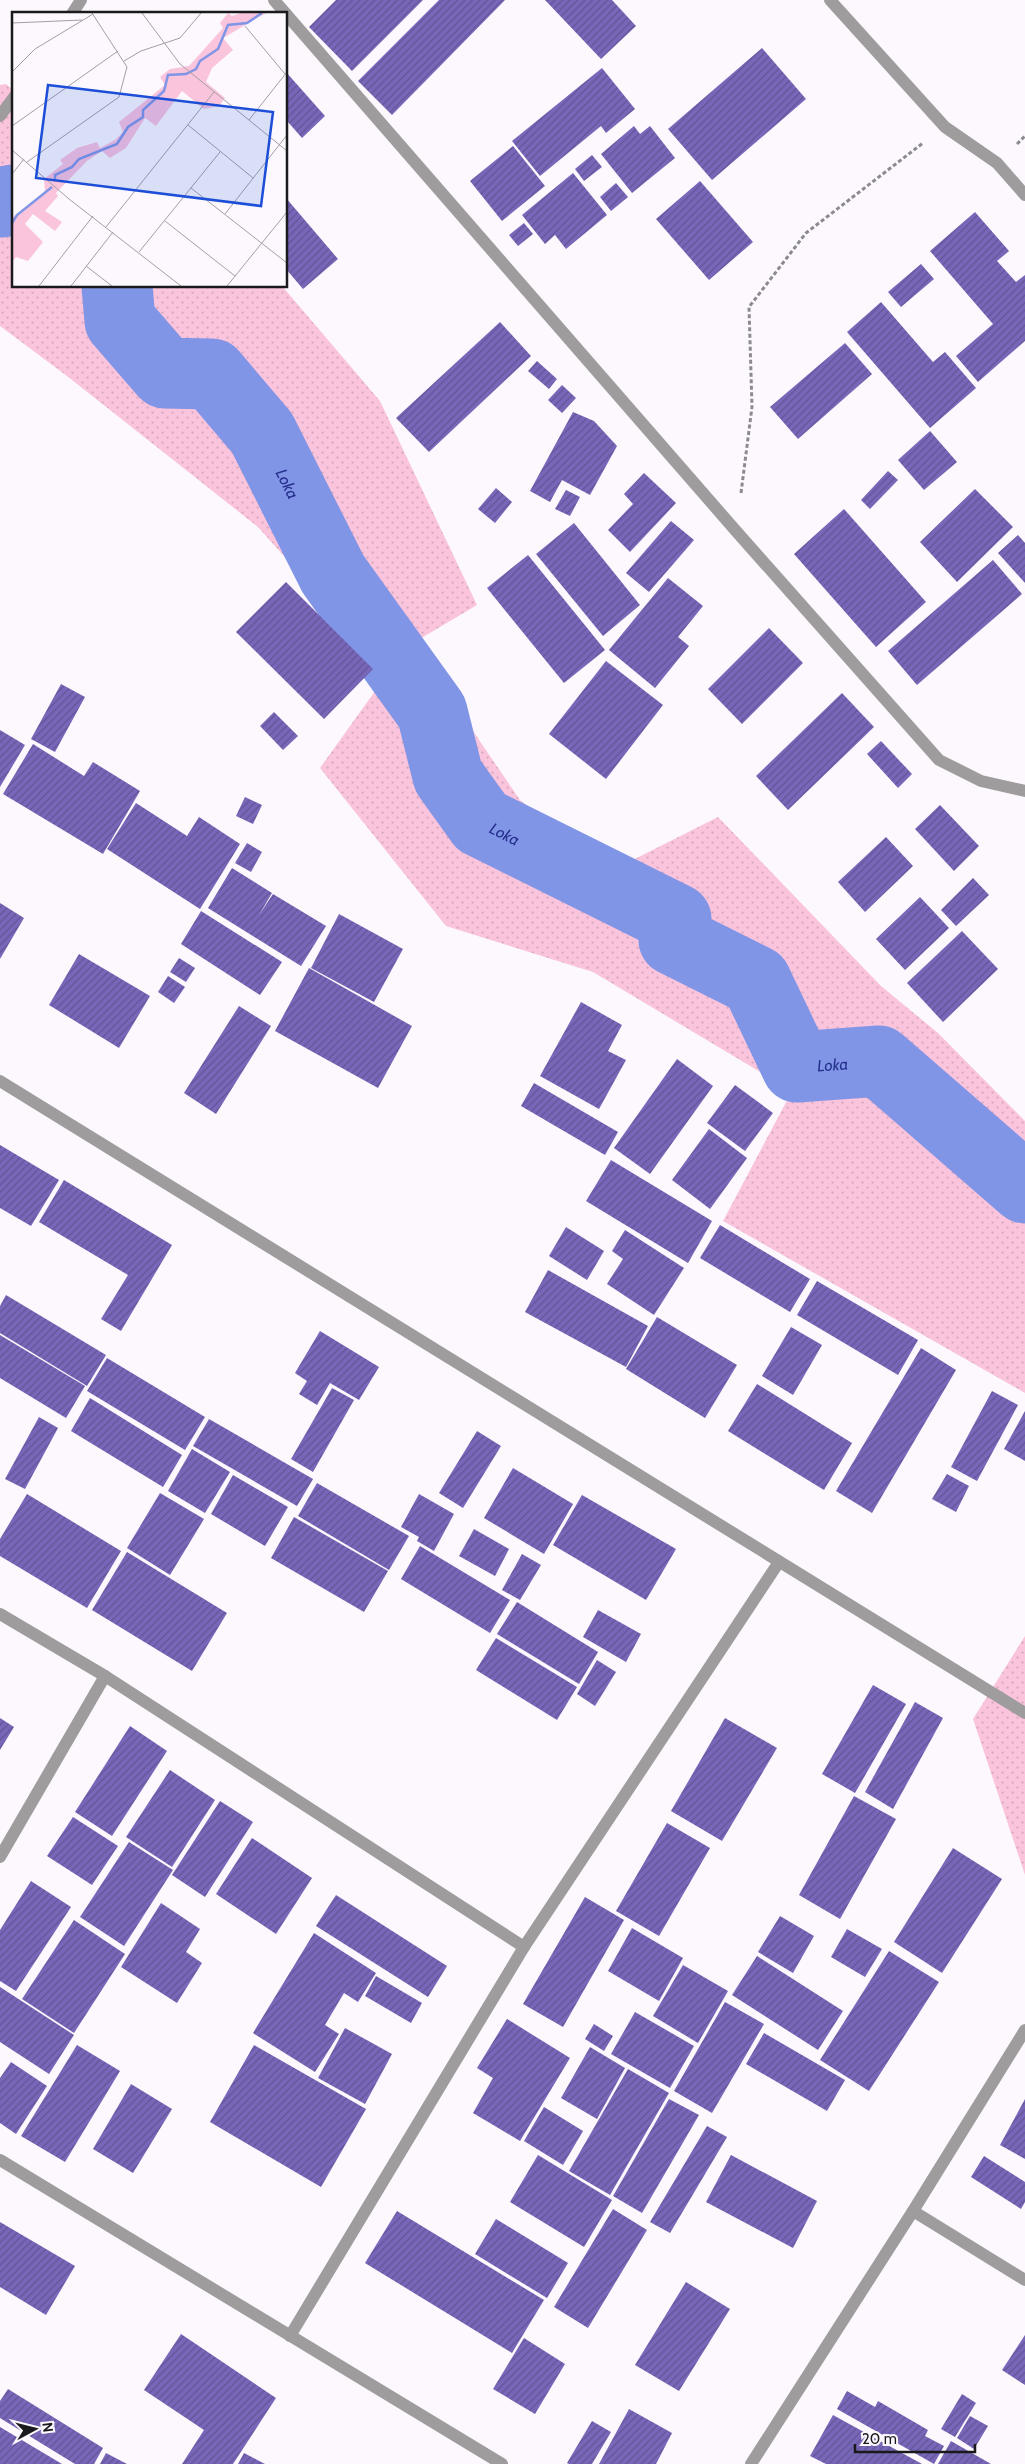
<svg xmlns="http://www.w3.org/2000/svg" width="1025" height="2464" font-family="Cabin,sans-serif">
	<style>
		.grass { fill: url(#grass-dots) }
		.lines { fill: none; stroke-linecap: round; stroke-linejoin: round }
		.river { stroke: #8095e6; stroke-width: 71 }
		.building { fill: url(#building-hatch) }
		.path { stroke: #8c8a8e; stroke-width: 3; stroke-dasharray: 4 2.5; stroke-linecap: butt }
		.minor { stroke: #9f9c9e; stroke-width: 12 }
		.labels { text-anchor: middle; dominant-baseline: central; stroke-width: 5; stroke-linejoin: round; paint-order: stroke }
		.water-label { font-size: 16px; font-style: italic; fill: #262f8d; stroke: #fcf8fe }
		.inset-river { fill: none; stroke: #8095e6; stroke-width: 2.5 }
		.inset-road { fill: none; stroke: #a29fa3; stroke-width: 1 }
		.view { fill: #1d4ed8; fill-opacity: 0.15; stroke: #1d4ed8; stroke-width: 2.5 }
		.inset-edge { fill: none; stroke: #1a191b; stroke-width: 2.5 }
	</style>
	<defs>
		<pattern id="grass-dots" width="8" height="8" patternUnits="userSpaceOnUse" patternTransform="scale(1.25)"><rect width="8" height="8" fill="#fac4dd"/><path d="M2 2h.1M6 6h.1" fill="none" stroke="#d6a8bd" stroke-width="1.8" stroke-linecap="round"/></pattern>
		<pattern id="building-hatch" width="6" height="6" patternUnits="userSpaceOnUse" patternTransform="scale(1.25)"><rect width="6" height="6" fill="#7867b9"/><path d="M-1 1l2-2M0 6l6-6M5 7l2-2" fill="none" stroke="#625496"/></pattern>
	</defs>
	<rect width="100%" height="100%" fill="#fcf8fe"/>
	<g class="grass">
		<path d="M 6,84 L 14,91 L 14,286 L 282,286 L 380,401 L 477,605 L 413,643 L 520,800 L 609,872 L 718,817 L 881,986 L 938,1033 L 1025,1121 L 1025,1393 L 723,1221 L 792,1091 L 593,972 L 446,926 L 320,768 L 388,673 L 258,527 L 67,376 L 0,326 L 0,85 Z"/>
		<path d="M 1025,1636 L 1025,1875 L 973,1719 Z"/>
	</g>
	<g class="lines">
		<g class="river">
			<path d="M 0,202 L 14,200"/>
			<path id="s1" d="M 117,286 L 120,321 L 165,373 L 212,374 L 262,433 L 333,574 L 432,712 L 448,776 L 481,822 L 676,919 L 674,940 L 756,981 L 797,1067 L 879,1061 L 1025,1188"/>
		</g>
	</g>
	<g class="building">
		<path d="M 336,0 L 423,0 L 352,71 L 309,27 Z"/>
		<path d="M 439,0 L 505,0 L 392,115 L 358,81 Z"/>
		<path d="M 545,0 L 612,0 L 636,26 L 601,59 Z"/>
		<path d="M 762,48 L 806,99 L 712,180 L 668,129 Z"/>
		<path d="M 602,68 L 635,109 L 606,133 L 601,126 L 540,176 L 512,141 Z"/>
		<path d="M 286,72 L 325,116 L 302,138 L 288,122 L 286,124 Z"/>
		<path d="M 634,126 L 640,134 L 650,126 L 675,158 L 632,193 L 601,154 Z"/>
		<path d="M 513,146 L 545,186 L 502,221 L 470,181 Z"/>
		<path d="M 592,155 L 602,167 L 584,181 L 575,169 Z"/>
		<path d="M 573,173 L 607,215 L 566,249 L 555,235 L 545,244 L 522,215 Z"/>
		<path d="M 700,181 L 753,242 L 709,280 L 656,219 Z"/>
		<path d="M 616,183 L 628,197 L 611,211 L 600,197 Z"/>
		<path d="M 286,198 L 338,259 L 303,289 L 286,269 Z"/>
		<path d="M 975,212 L 1009,251 L 997,261 L 1016,282 L 1025,275 L 1025,341 L 978,382 L 956,356 L 993,324 L 930,251 Z"/>
		<path d="M 524,223 L 533,234 L 518,246 L 509,235 Z"/>
		<path d="M 921,264 L 934,279 L 901,307 L 888,292 Z"/>
		<path d="M 881,302 L 933,362 L 945,352 L 976,388 L 930,428 L 847,332 Z"/>
		<path d="M 500,322 L 531,356 L 429,452 L 396,418 Z"/>
		<path d="M 845,343 L 872,374 L 798,439 L 770,407 Z"/>
		<path d="M 537,361 L 557,379 L 549,389 L 528,371 Z"/>
		<path d="M 562,385 L 576,398 L 562,413 L 548,400 Z"/>
		<path d="M 573,412 L 594,421 L 617,446 L 590,495 L 562,480 L 550,502 L 530,491 Z"/>
		<path d="M 930,431 L 957,462 L 924,490 L 898,460 Z"/>
		<path d="M 888,471 L 898,480 L 870,509 L 861,500 Z"/>
		<path d="M 644,473 L 676,503 L 630,552 L 608,530 L 633,504 L 624,494 Z"/>
		<path d="M 496,488 L 512,502 L 495,523 L 478,509 Z"/>
		<path d="M 975,489 L 1013,527 L 957,582 L 920,542 Z"/>
		<path d="M 566,490 L 580,497 L 570,516 L 555,509 Z"/>
		<path d="M 844,509 L 926,602 L 876,647 L 794,554 Z"/>
		<path d="M 671,521 L 694,540 L 649,592 L 626,573 Z"/>
		<path d="M 574,523 L 640,605 L 603,636 L 536,554 Z"/>
		<path d="M 1018,535 L 1025,543 L 1025,583 L 998,553 Z"/>
		<path d="M 528,555 L 605,650 L 564,683 L 487,588 Z"/>
		<path d="M 993,560 L 1022,594 L 917,685 L 888,651 Z"/>
		<path d="M 668,578 L 703,606 L 678,637 L 689,646 L 655,688 L 609,650 Z"/>
		<path d="M 286,582 L 373,669 L 324,719 L 236,632 Z"/>
		<path d="M 769,628 L 803,663 L 742,724 L 708,689 Z"/>
		<path d="M 606,661 L 663,705 L 606,779 L 549,734 Z"/>
		<path d="M 61,684 L 85,697 L 55,752 L 31,739 Z"/>
		<path d="M 842,693 L 874,727 L 788,810 L 756,776 Z"/>
		<path d="M 274,712 L 298,736 L 283,750 L 260,726 Z"/>
		<path d="M 0,730 L 25,745 L 0,787 Z"/>
		<path d="M 881,741 L 912,774 L 898,788 L 867,754 Z"/>
		<path d="M 33,744 L 84,776 L 93,762 L 140,791 L 103,854 L 3,794 Z"/>
		<path d="M 245,797 L 262,805 L 253,824 L 236,816 Z"/>
		<path d="M 136,803 L 187,836 L 199,817 L 240,844 L 200,909 L 107,849 Z"/>
		<path d="M 940,805 L 979,846 L 954,871 L 915,829 Z"/>
		<path d="M 886,837 L 913,866 L 865,912 L 838,882 Z"/>
		<path d="M 247,843 L 262,852 L 251,872 L 235,863 Z"/>
		<path d="M 232,868 L 272,893 L 259,915 L 273,894 L 326,926 L 301,966 L 208,908 Z"/>
		<path d="M 973,878 L 989,895 L 956,926 L 941,910 Z"/>
		<path d="M 920,897 L 949,928 L 905,970 L 876,939 Z"/>
		<path d="M 0,903 L 24,918 L 0,959 Z"/>
		<path d="M 201,911 L 282,962 L 260,995 L 181,944 Z"/>
		<path d="M 339,914 L 403,949 L 374,1002 L 311,968 Z"/>
		<path d="M 962,931 L 998,969 L 943,1022 L 907,983 Z"/>
		<path d="M 79,954 L 150,996 L 119,1048 L 49,1005 Z"/>
		<path d="M 179,958 L 195,968 L 186,982 L 170,972 Z"/>
		<path d="M 309,968 L 412,1026 L 378,1088 L 275,1031 Z"/>
		<path d="M 168,976 L 185,987 L 174,1003 L 158,992 Z"/>
		<path d="M 581,1002 L 622,1025 L 608,1051 L 626,1060 L 599,1109 L 540,1076 Z"/>
		<path d="M 239,1006 L 271,1026 L 216,1114 L 184,1093 Z"/>
		<path d="M 677,1059 L 713,1086 L 650,1174 L 614,1148 Z"/>
		<path d="M 534,1083 L 618,1132 L 605,1155 L 521,1106 Z"/>
		<path d="M 735,1085 L 773,1113 L 745,1151 L 707,1123 Z"/>
		<path d="M 709,1129 L 747,1158 L 710,1209 L 672,1180 Z"/>
		<path d="M 0,1145 L 59,1180 L 31,1226 L 0,1208 Z"/>
		<path d="M 611,1160 L 712,1221 L 688,1263 L 586,1201 Z"/>
		<path d="M 64,1180 L 172,1245 L 121,1331 L 101,1319 L 128,1275 L 39,1222 Z"/>
		<path d="M 720,1225 L 810,1279 L 790,1312 L 700,1258 Z"/>
		<path d="M 566,1227 L 604,1251 L 587,1280 L 549,1256 Z"/>
		<path d="M 625,1230 L 684,1268 L 654,1315 L 607,1284 L 623,1259 L 612,1251 Z"/>
		<path d="M 548,1270 L 648,1326 L 626,1367 L 525,1312 Z"/>
		<path d="M 817,1281 L 918,1340 L 898,1375 L 797,1315 Z"/>
		<path d="M 6,1295 L 106,1355 L 87,1386 L 0,1333 L 0,1306 Z"/>
		<path d="M 657,1317 L 737,1365 L 705,1418 L 626,1369 Z"/>
		<path d="M 791,1327 L 822,1345 L 793,1395 L 762,1376 Z"/>
		<path d="M 320,1331 L 379,1367 L 359,1400 L 330,1383 L 317,1405 L 299,1394 L 307,1381 L 295,1373 Z"/>
		<path d="M 0,1335 L 85,1386 L 66,1418 L 0,1378 Z"/>
		<path d="M 921,1348 L 956,1370 L 872,1513 L 836,1491 Z"/>
		<path d="M 107,1358 L 205,1417 L 185,1450 L 87,1391 Z"/>
		<path d="M 757,1384 L 852,1443 L 824,1490 L 728,1431 Z"/>
		<path d="M 332,1388 L 354,1400 L 313,1472 L 291,1459 Z"/>
		<path d="M 992,1391 L 1018,1405 L 977,1481 L 951,1467 Z"/>
		<path d="M 90,1398 L 182,1455 L 163,1487 L 71,1431 Z"/>
		<path d="M 1025,1411 L 1025,1461 L 1004,1449 Z"/>
		<path d="M 39,1417 L 58,1428 L 25,1489 L 5,1479 Z"/>
		<path d="M 209,1419 L 313,1479 L 297,1506 L 193,1446 Z"/>
		<path d="M 477,1431 L 501,1446 L 463,1508 L 439,1493 Z"/>
		<path d="M 192,1449 L 230,1472 L 205,1513 L 168,1491 Z"/>
		<path d="M 513,1468 L 573,1504 L 544,1554 L 484,1518 Z"/>
		<path d="M 947,1474 L 969,1486 L 956,1512 L 932,1499 Z"/>
		<path d="M 233,1475 L 288,1507 L 265,1546 L 211,1514 Z"/>
		<path d="M 317,1483 L 409,1536 L 389,1570 L 298,1516 Z"/>
		<path d="M 160,1493 L 204,1519 L 170,1575 L 127,1548 Z"/>
		<path d="M 27,1494 L 121,1551 L 87,1608 L 0,1556 L 0,1539 Z"/>
		<path d="M 419,1494 L 454,1514 L 434,1551 L 417,1541 L 419,1537 L 401,1527 Z"/>
		<path d="M 582,1495 L 676,1549 L 646,1600 L 553,1545 Z"/>
		<path d="M 294,1517 L 388,1571 L 364,1612 L 271,1558 Z"/>
		<path d="M 474,1529 L 509,1549 L 495,1576 L 459,1556 Z"/>
		<path d="M 420,1546 L 510,1600 L 490,1633 L 401,1579 Z"/>
		<path d="M 127,1552 L 227,1613 L 192,1671 L 92,1610 Z"/>
		<path d="M 522,1554 L 541,1565 L 520,1600 L 502,1590 Z"/>
		<path d="M 517,1602 L 598,1652 L 579,1684 L 497,1634 Z"/>
		<path d="M 598,1610 L 641,1634 L 626,1662 L 583,1637 Z"/>
		<path d="M 496,1638 L 577,1687 L 557,1720 L 476,1670 Z"/>
		<path d="M 597,1660 L 616,1672 L 595,1706 L 577,1694 Z"/>
		<path d="M 873,1685 L 906,1704 L 855,1793 L 822,1774 Z"/>
		<path d="M 915,1702 L 943,1718 L 893,1809 L 865,1792 Z"/>
		<path d="M 0,1718 L 14,1727 L 0,1750 Z"/>
		<path d="M 725,1718 L 777,1748 L 722,1841 L 671,1811 Z"/>
		<path d="M 130,1726 L 167,1751 L 112,1836 L 75,1812 Z"/>
		<path d="M 170,1770 L 215,1800 L 172,1867 L 126,1837 Z"/>
		<path d="M 854,1796 L 896,1819 L 840,1919 L 799,1895 Z"/>
		<path d="M 220,1801 L 253,1822 L 205,1897 L 172,1875 Z"/>
		<path d="M 73,1817 L 118,1846 L 92,1885 L 47,1856 Z"/>
		<path d="M 667,1823 L 710,1848 L 659,1936 L 616,1911 Z"/>
		<path d="M 252,1838 L 312,1878 L 276,1934 L 216,1894 Z"/>
		<path d="M 129,1842 L 173,1870 L 124,1946 L 80,1917 Z"/>
		<path d="M 953,1848 L 1002,1879 L 942,1973 L 894,1942 Z"/>
		<path d="M 31,1881 L 71,1907 L 16,1991 L 0,1981 L 0,1930 Z"/>
		<path d="M 336,1895 L 447,1966 L 428,1997 L 316,1926 Z"/>
		<path d="M 585,1897 L 624,1920 L 563,2027 L 523,2004 Z"/>
		<path d="M 161,1903 L 200,1929 L 186,1952 L 202,1963 L 177,2003 L 121,1967 Z"/>
		<path d="M 780,1916 L 814,1936 L 793,1973 L 758,1952 Z"/>
		<path d="M 74,1920 L 125,1954 L 74,2033 L 22,1999 Z"/>
		<path d="M 632,1928 L 683,1958 L 659,2001 L 608,1971 Z"/>
		<path d="M 847,1929 L 882,1949 L 865,1977 L 831,1957 Z"/>
		<path d="M 314,1933 L 376,1973 L 358,2002 L 344,1993 L 325,2025 L 339,2034 L 315,2072 L 253,2033 Z"/>
		<path d="M 889,1951 L 939,1982 L 869,2091 L 820,2060 Z"/>
		<path d="M 757,1956 L 843,2011 L 818,2050 L 732,1995 Z"/>
		<path d="M 683,1965 L 728,1991 L 698,2043 L 653,2016 Z"/>
		<path d="M 376,1976 L 422,2003 L 411,2023 L 365,1996 Z"/>
		<path d="M 0,1987 L 74,2035 L 49,2074 L 0,2042 Z"/>
		<path d="M 725,2002 L 764,2024 L 712,2113 L 674,2091 Z"/>
		<path d="M 635,2012 L 694,2046 L 670,2088 L 611,2054 Z"/>
		<path d="M 507,2019 L 570,2058 L 520,2141 L 473,2113 L 493,2078 L 477,2068 Z"/>
		<path d="M 594,2024 L 613,2036 L 604,2051 L 585,2039 Z"/>
		<path d="M 345,2028 L 392,2054 L 365,2104 L 318,2078 Z"/>
		<path d="M 764,2033 L 845,2080 L 827,2111 L 746,2064 Z"/>
		<path d="M 77,2045 L 120,2071 L 65,2162 L 21,2136 Z"/>
		<path d="M 254,2045 L 366,2109 L 321,2187 L 210,2122 Z"/>
		<path d="M 590,2047 L 625,2068 L 597,2119 L 561,2098 Z"/>
		<path d="M 11,2062 L 47,2086 L 16,2134 L 0,2123 L 0,2078 Z"/>
		<path d="M 628,2069 L 669,2093 L 610,2195 L 569,2171 Z"/>
		<path d="M 131,2084 L 172,2109 L 133,2173 L 93,2149 Z"/>
		<path d="M 669,2099 L 699,2115 L 642,2213 L 613,2196 Z"/>
		<path d="M 1025,2099 L 1025,2159 L 1000,2145 Z"/>
		<path d="M 544,2107 L 583,2131 L 563,2165 L 524,2141 Z"/>
		<path d="M 707,2126 L 727,2137 L 670,2233 L 650,2222 Z"/>
		<path d="M 538,2155 L 612,2200 L 584,2247 L 510,2202 Z"/>
		<path d="M 731,2155 L 817,2201 L 793,2248 L 706,2202 Z"/>
		<path d="M 984,2156 L 1025,2182 L 1025,2202 L 1021,2209 L 971,2177 Z"/>
		<path d="M 613,2209 L 647,2230 L 588,2328 L 554,2307 Z"/>
		<path d="M 397,2211 L 544,2300 L 512,2353 L 365,2263 Z"/>
		<path d="M 496,2219 L 568,2263 L 547,2298 L 475,2254 Z"/>
		<path d="M 0,2222 L 75,2266 L 46,2315 L 0,2287 Z"/>
		<path d="M 686,2282 L 730,2309 L 679,2391 L 635,2365 Z"/>
		<path d="M 181,2334 L 276,2398 L 233,2464 L 182,2464 L 204,2430 L 144,2390 Z"/>
		<path d="M 1025,2335 L 1025,2385 L 1002,2370 Z"/>
		<path d="M 524,2338 L 565,2364 L 535,2414 L 493,2389 Z"/>
		<path d="M 8,2389 L 103,2448 L 94,2464 L 75,2464 L 0,2418 L 0,2401 Z"/>
		<path d="M 847,2391 L 875,2407 L 878,2401 L 928,2430 L 925,2436 L 944,2446 L 934,2464 L 837,2409 Z"/>
		<path d="M 962,2394 L 976,2403 L 955,2437 L 941,2429 Z"/>
		<path d="M 629,2409 L 672,2433 L 656,2464 L 599,2464 Z"/>
		<path d="M 833,2415 L 922,2464 L 826,2464 L 810,2456 Z"/>
		<path d="M 970,2416 L 988,2426 L 974,2449 L 957,2438 Z"/>
		<path d="M 592,2421 L 611,2432 L 592,2464 L 569,2464 L 567,2463 Z"/>
		<path d="M 0,2427 L 62,2464 L 0,2464 Z"/>
		<path d="M 951,2441 L 991,2464 L 938,2464 Z"/>
		<path d="M 106,2453 L 127,2464 L 100,2464 Z"/>
		<path d="M 244,2453 L 265,2464 L 238,2464 Z"/>
	</g>
	<g class="lines">
		<g class="path">
			<path d="M 1017,144 L 1025,136"/>
			<path d="M 741,493 L 752,407 L 749,307 L 806,233 L 923,143"/>
		</g>
		<g class="minor">
			<path d="M 274,0 L 286,14"/>
			<path d="M 830,0 L 945,127 L 997,163 L 1025,195"/>
			<path d="M 72,14 L 81,0"/>
			<path d="M 286,14 L 736,531 L 939,760 L 981,781 L 1025,791"/>
			<path d="M 0,116 L 14,97"/>
			<path d="M 0,1081 L 1025,1713"/>
			<path d="M 0,1614 L 105,1676 L 524,1947"/>
			<path d="M 0,1857 L 105,1676"/>
			<path d="M 0,2160 L 502,2464"/>
			<path d="M 913,2211 L 1025,2280"/>
			<path d="M 290,2336 L 524,1947 L 779,1562"/>
			<path d="M 751,2464 L 913,2211 L 1025,2030"/>
		</g>
	</g>
	<g class="labels">
		<g class="water-label">
			<text stroke="none"><textPath href="#s1" startOffset="285">Loka</textPath></text>
			<text stroke="none"><textPath href="#s1" startOffset="705">Loka</textPath></text>
			<text stroke="none"><textPath href="#s1" startOffset="1140">Loka</textPath></text>
		</g>
	</g>
	<g transform="translate(12 12)">
		<rect width="275" height="275" fill="#fcf8fe"/>
		<path d="M 216,1 L 220,4 L 229,1 L 254,1 L 211,26 L 221,38 L 200,56 L 194,70 L 213,86 L 207,94 L 192,97 L 170,79 L 144,114 L 133,106 L 114,136 L 98,146 L 90,139 L 75,149 L 44,181 L 46,184 L 33,199 L 50,210 L 43,219 L 21,202 L 13,212 L 31,230 L 16,249 L 4,245 L 0,250 L 0,206 L 33,180 L 32,167 L 51,152 L 48,148 L 65,136 L 85,130 L 88,136 L 103,128 L 111,120 L 107,110 L 153,73 L 148,65 L 158,57 L 177,54 L 211,16 L 208,11 Z" fill="#fac4dd"/>
		<path class="inset-river" d="M 43,169 L 43,163 L 60,155 L 67,147 L 105,132 L 116,115 L 131,105 L 131,98 L 152,79 L 156,63 L 174,62 L 184,57 L 188,49 L 206,37 L 216,13 L 235,11 L 250,1M 0,211 L 5,203 L 40,175"/>
		<path class="inset-road" d="M 130,1 L 168,52 L 275,139M 0,11 L 70,8M 233,14 L 273,62M 112,49 L 129,39 L 168,26 L 189,1M 0,60 L 23,37 L 81,2M 237,108 L 275,60M 176,113 L 241,166M 0,114 L 106,39M 0,138 L 57,187 L 169,274M 15,150 L 107,85 L 115,55 L 80,1M 0,162 L 12,147M 179,176 L 275,251M 213,202 L 275,123M 153,209 L 223,264M 94,215 L 202,80M 127,240 L 208,140M 74,254 L 100,274M 27,274 L 81,204M 59,274 L 101,220M 215,274 L 275,200"/>
		<path class="view" d="M 36,73 L 261,100 L 249,194 L 24,166 Z"/>
		<rect width="275" height="275" class="inset-edge"/>
	</g>
	<g transform="translate(35 2429) rotate(83)" stroke="#fcf8fe" stroke-width="4" paint-order="stroke">
	<path d="M0-4L9 19L0 12L-9 19Z" fill="#1a191b"/>
	<text y="-8" font-size="14" font-weight="bold" text-anchor="middle" fill="#1a191b">N</text>
	</g>
	<path d="M855 2444v8h120v-8" fill="none" stroke="#1a191b" stroke-width="2.5"/>
	<text x="862" y="2444" font-size="15" fill="#1a191b" stroke="#fcf8fe" stroke-width="4" paint-order="stroke">20 m</text>
</svg>
